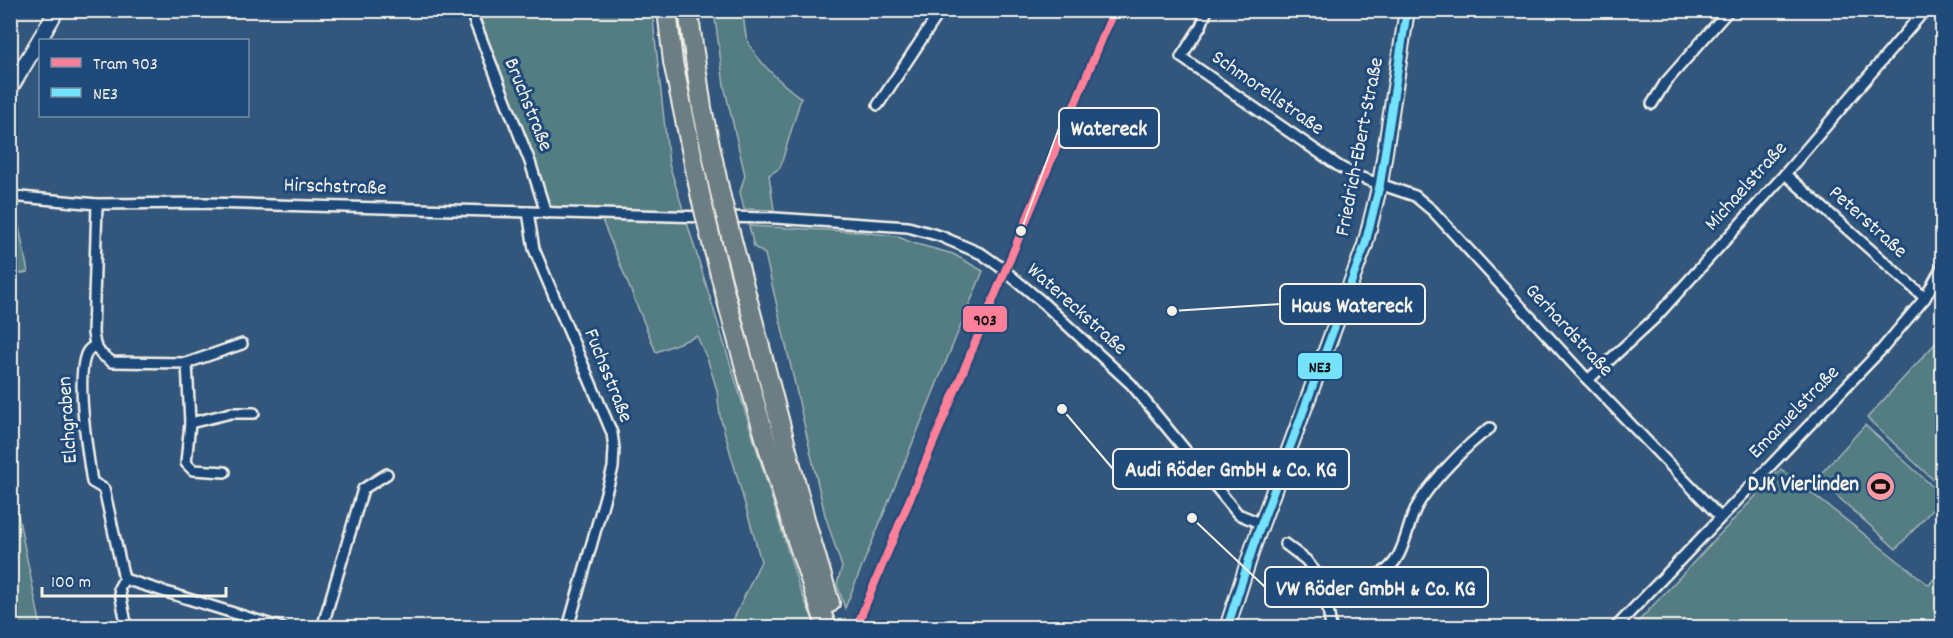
<svg xmlns="http://www.w3.org/2000/svg" width="1953" height="638" font-family="Dekko,sans-serif">
	<style>
		.green { fill: #537c83; stroke: #a4b6b6; stroke-width: 1.5 }
		.lines { fill: none; stroke-linecap: round; stroke-linejoin: round }
		.street-casing { stroke: #f4f1e8; stroke-width: 14 }
		.secondary-casing { stroke: #f4f1e8; stroke-width: 18 }
		.highway-casing { stroke: #f4f1e8; stroke-width: 22 }
		.street { stroke: #1f4a7a; stroke-width: 9 }
		.secondary { stroke: #1f4a7a; stroke-width: 14 }
		.highway { stroke: #6c7e84; stroke-width: 18 }
		.highway-bridge-casing { stroke: #f4f1e8; stroke-width: 22; stroke-linecap: butt }
		.highway-bridge { stroke: #6c7e84; stroke-width: 18 }
		.bus-1-casing { stroke: #1f4a7a; stroke-width: 12 }
		.bus-1 { stroke: #73e2fa; stroke-width: 8 }
		.tram-1-casing { stroke: #1f4a7a; stroke-width: 12 }
		.tram-1 { stroke: #ff8098; stroke-width: 8 }
		.labels { text-anchor: middle; dominant-baseline: central; stroke-width: 6; stroke-linejoin: round; paint-order: stroke }
		.street-label { font-size: 21px; fill: #f4f1e8; stroke: #1f4a7a }
		.poi-label { font-size: 21px; font-weight: bold; fill: #f4f1e8; stroke: #1f4a7a; text-anchor: end }
		.leader { fill: none; stroke: #f4f1e8; stroke-width: 2 }
		.callout-dot { fill: #f4f1e8; stroke: #1f4a7a; stroke-width: 2 }
		.callout { fill: #1f4a7a; stroke: #f4f1e8; stroke-width: 2 }
		.callout-label { font-size: 22px; text-anchor: middle; font-weight: bold; fill: #f4f1e8 }
		.line-badge { stroke: #1f4a7a; stroke-width: 2 }
		.pale-badge-label { font-size: 16px; text-anchor: middle; font-weight: bold; fill: #111 }
	</style>
	<rect width="100%" height="100%" fill="#32567c"/>
	<filter id="ink" filterUnits="userSpaceOnUse"><feTurbulence type="fractalNoise" baseFrequency=".0167" numOctaves="2"/><feDisplacementMap in="SourceGraphic" scale="12" xChannelSelector="R" yChannelSelector="G"/><feConvolveMatrix kernelMatrix="1 2 1 2 8 2 1 2 1" color-interpolation-filters="sRGB"/></filter>
	<g filter="url(#ink)">
		<g class="green">
			<path d="M 478,11 L 652,11 L 669,164 L 799,587 L 816,627 L 730,627 L 761,561 L 720,416 L 717,390 L 708,361 L 697,336 L 656,352 L 602,220 L 553,217 Z"/>
			<path d="M 714,11 L 743,11 C 744,19 744,30 747,39 C 755,60 783,85 801,98 L 780,168 L 769,175 L 774,210 L 744,209 L 740,192 L 745,175 L 724,85 Z"/>
			<path d="M 17,217 L 28,272 L 11,276 L 11,218 Z"/>
			<path d="M 749,226 L 862,232 L 896,236 L 913,243 L 953,254 L 983,271 L 845,608 L 837,584 L 842,567 L 825,515 L 765,254 L 754,247 Z"/>
			<path d="M 1942,336 L 1942,488 L 1867,418 Z"/>
			<path d="M 1865,425 L 1942,495 L 1942,499 L 1896,549 L 1817,478 Z"/>
			<path d="M 1781,469 L 1929,585 L 1942,569 L 1942,627 L 1633,627 Z"/>
			<path d="M 11,481 L 41,627 L 11,627 Z"/>
		</g>
		<g class="lines">
			<defs>
				<g id="street">
					<path d="M 470,10 L 530,162 L 546,213"/>
					<path d="M 1207,10 L 1201,26 L 1181,57 L 1340,167 L 1359,177 L 1415,196 L 1433,211 L 1588,380 L 1720,517"/>
					<path d="M 1652,104 L 1665,83 L 1729,10"/>
					<path d="M 878,105 L 941,10"/>
					<path d="M 1785,174 L 1925,298"/>
					<path d="M 10,196 L 97,204 L 206,203 L 706,217"/>
					<path d="M 97,204 L 93,333 L 95,345 L 101,354 L 112,362 L 187,363 L 242,344"/>
					<path d="M 528,212 L 534,249 L 612,433 L 614,448 L 613,468 L 568,628"/>
					<path d="M 723,217 L 775,218 L 908,227 L 940,236 L 982,254 L 999,266 L 1040,300 L 1131,384 L 1238,514 L 1262,524"/>
					<path d="M 95,345 C 93,347 90,348 88,351 C 74,370 88,457 92,482 L 104,489 L 124,579 L 119,588 L 127,628"/>
					<path d="M 187,363 L 190,423 L 231,413 L 254,413"/>
					<path d="M 1588,380 L 1655,318 L 1785,174 L 1925,10"/>
					<path d="M 190,423 L 186,463 L 193,470 L 225,472"/>
					<path d="M 1285,544 L 1306,560 L 1324,583 L 1331,628"/>
					<path d="M 124,579 L 282,628"/>
					<path d="M 1324,583 C 1342,580 1366,580 1383,572 C 1404,561 1406,528 1416,508 C 1429,484 1467,444 1490,428"/>
					<path d="M 322,628 L 363,489 L 387,474"/>
					<path d="M 1615,628 L 1883,348 L 1925,298 L 1942,267"/>
				</g>
				<g id="secondary">
					<path d="M 10,89 L 57,10"/>
					<path d="M 1227,628 L 1254,544 L 1365,245 L 1380,184 L 1407,10"/>
				</g>
				<g id="highway">
					<path d="M 667,10 L 673,62 L 701,198"/>
					<path d="M 688,10 L 702,108 L 721,197"/>
					<path d="M 711,239 C 744,370 781,500 827,628"/>
					<path d="M 732,240 L 807,526 L 830,603"/>
				</g>
			</defs>
			<use href="#street" class="street-casing"/>
			<use href="#secondary" class="secondary-casing"/>
			<use href="#highway" class="highway-casing"/>
			<use href="#street" class="street"/>
			<use href="#secondary" class="secondary"/>
			<use href="#highway" class="highway"/>
			<defs>
				<g id="highway-bridge">
					<path d="M 721,197 L 732,240"/>
					<path d="M 701,198 L 711,239"/>
				</g>
			</defs>
			<use href="#highway-bridge" class="highway-bridge-casing"/>
			<use href="#highway-bridge" class="highway-bridge"/>
			<defs>
				<path id="bus-1" d="M 1227,628 L 1254,544 L 1365,245 L 1380,184 L 1407,10"/>
			</defs>
			<use href="#bus-1" class="bus-1-casing"/>
			<use href="#bus-1" class="bus-1"/>
			<defs>
				<path id="tram-1" d="M 856,628 L 1114,10"/>
			</defs>
			<use href="#tram-1" class="tram-1-casing"/>
			<use href="#tram-1" class="tram-1"/>
		</g>
	</g>
	<defs>
		<symbol id="stadium-disc" viewBox="-11 -11 22 22"><circle r="9.5" fill="#ff9aa2" stroke="#1f4a7a"/><path d="M0-5a6.5 5 0 1 0 0 10a6.5 5 0 1 0 0-10ZM-3.5-1.8h7v3.6h-7Z" fill="#111"/></symbol>
	</defs>
	<g fill-rule="evenodd">
		<use href="#stadium-disc" x="1864" y="470" width="33" height="33"/>
	</g>
	<g class="labels">
		<g class="street-label">
			<text transform="translate(1267 94) rotate(35)">Schmorellstraße</text>
			<text transform="translate(527 105) rotate(68)">Bruchstraße</text>
			<text transform="translate(1361 147) rotate(-79)">Friedrich-Ebert-Straße</text>
			<text transform="translate(1747 187) rotate(-48)">Michaelstraße</text>
			<text transform="translate(335 188) rotate(2)">Hirschstraße</text>
			<text transform="translate(1867 223) rotate(42)">Peterstraße</text>
			<text transform="translate(1076 310) rotate(42)">Watereckstraße</text>
			<text transform="translate(1568 331) rotate(47)">Gerhardstraße</text>
			<text transform="translate(607 376) rotate(68)">Fuchsstraße</text>
			<text transform="translate(1795 413) rotate(-46)">Emanuelstraße</text>
			<text transform="translate(69 420) rotate(-94)">Elchgraben</text>
		</g>
		<g class="poi-label">
			<text x="1859" y="486">DJK Vierlinden</text>
		</g>
	</g>
	<path class="leader" d="M1021 231L1059 128M1172 311L1280 304M1062 409L1113 469M1192 518L1265 587"/>
	<g class="callout-dot">
		<circle cx="1021" cy="231" r="6"/>
		<circle cx="1172" cy="311" r="6"/>
		<circle cx="1062" cy="409" r="6"/>
		<circle cx="1192" cy="518" r="6"/>
	</g>
	<g class="callout">
		<rect x="1059" y="108" width="100" height="40" rx="6"/>
		<rect x="1280" y="284" width="145" height="40" rx="6"/>
		<rect x="1113" y="449" width="236" height="40" rx="6"/>
		<rect x="1265" y="567" width="223" height="40" rx="6"/>
	</g>
	<g class="callout-label">
		<text x="1109" y="135">Watereck</text>
		<text x="1352" y="312">Haus Watereck</text>
		<text x="1231" y="476">Audi Röder GmbH &amp; Co. KG</text>
		<text x="1376" y="595">VW Röder GmbH &amp; Co. KG</text>
	</g>
	<g class="line-badge">
		<rect x="962" y="305" width="46" height="28" rx="6" fill="#ff8098"/>
		<rect x="1297" y="352" width="46" height="28" rx="6" fill="#73e2fa"/>
	</g>
	<g class="pale-badge-label">
		<text x="985" y="325">903</text>
		<text x="1320" y="372">NE3</text>
	</g>
	<rect width="1953" height="638" fill="none" stroke="#1f4a7a" stroke-width="36"/>
	<rect x="18" y="18" width="1917" height="602" fill="none" stroke="#f4f1e8" stroke-width="2" filter="url(#ink)"/>
	<rect x="39" y="39" width="210" height="78" fill="#1f4a7a" stroke="#748da6" stroke-width="1.5"/>
	<rect x="51" y="58" width="30" height="9" fill="#ff8098" stroke="#748da6" stroke-width="1.5"/>
	<text x="93" y="69" font-size="18" fill="#f4f1e8">Tram 903</text>
	<rect x="51" y="88" width="30" height="9" fill="#73e2fa" stroke="#748da6" stroke-width="1.5"/>
	<text x="93" y="99" font-size="18" fill="#f4f1e8">NE3</text>
	<path d="M42 587v9h184v-9" fill="none" stroke="#f4f1e8" stroke-width="3"/>
	<text x="51" y="587" font-size="18" fill="#f4f1e8" stroke="#1f4a7a" stroke-width="4.5" paint-order="stroke">100 m</text>
</svg>
